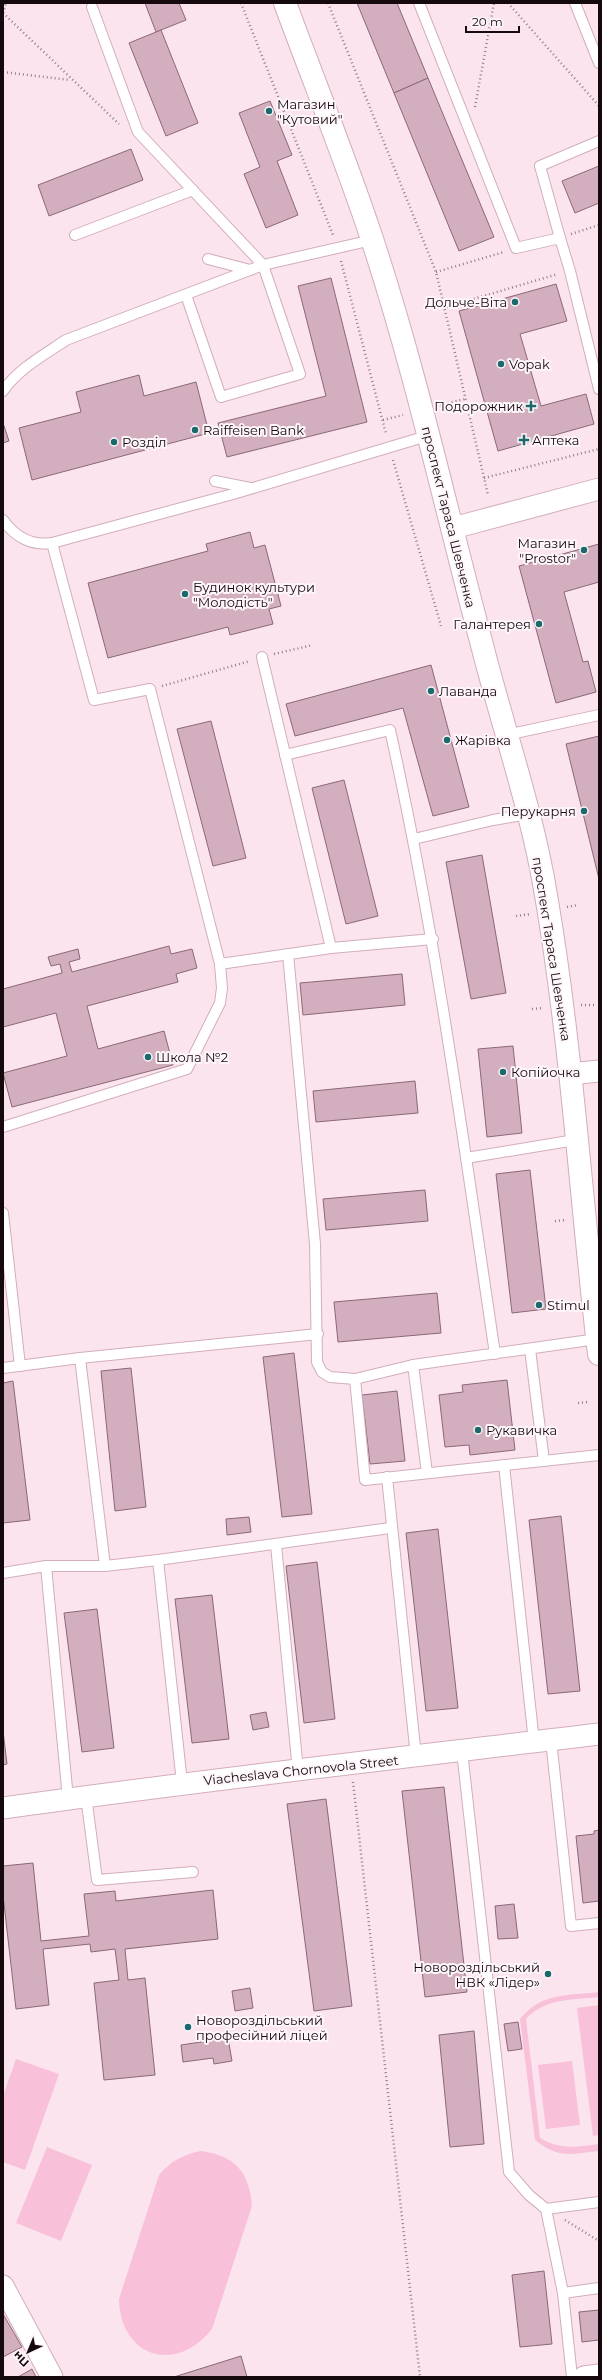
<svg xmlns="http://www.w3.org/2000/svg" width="602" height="2380" font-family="Montserrat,sans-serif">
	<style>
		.green { fill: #f8c1d9 }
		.building { fill: #d3aebe; stroke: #8a6877 }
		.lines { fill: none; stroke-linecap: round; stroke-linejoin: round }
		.lane-casing { stroke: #d2adbd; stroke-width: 12 }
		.street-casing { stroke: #d2adbd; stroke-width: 23 }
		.secondary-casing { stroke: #d2adbd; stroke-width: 24 }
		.path { stroke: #927f87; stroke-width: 2.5; stroke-dasharray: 1 3; stroke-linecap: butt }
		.lane { stroke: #fff; stroke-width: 10 }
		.street { stroke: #fff; stroke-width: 21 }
		.secondary { stroke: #fff; stroke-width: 22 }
		.poi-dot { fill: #1c696d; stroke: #fef6fa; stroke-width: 1.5 }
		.labels { text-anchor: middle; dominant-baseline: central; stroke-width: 4; stroke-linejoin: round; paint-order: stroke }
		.poi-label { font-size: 13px; fill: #15090e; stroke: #fef6fa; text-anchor: start }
		.street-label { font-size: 13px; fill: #15090e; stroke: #fef6fa }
	</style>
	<rect width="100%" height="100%" fill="#fce4ee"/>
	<g class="green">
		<path d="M 599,1992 L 599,1997 C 572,2000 545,1998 526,2019 L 540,2138 C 561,2150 576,2147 599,2144 L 599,2151 C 570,2154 559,2159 535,2140 L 520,2019 C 542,1992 567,1996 599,1992 Z"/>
		<path d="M 599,2005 L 599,2135 L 593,2136 L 577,2008 Z"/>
		<path d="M 16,2059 L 59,2074 L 25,2170 L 3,2162 L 3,2096 Z"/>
		<path d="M 572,2061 L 580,2125 L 546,2129 L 538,2065 Z"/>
		<path d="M 47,2147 L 92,2165 L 61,2241 L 16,2223 Z"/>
		<path d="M 201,2151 C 235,2156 249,2171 252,2206 L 212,2329 C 176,2375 120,2357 119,2299 L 159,2175 C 171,2161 182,2155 201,2151 Z"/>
	</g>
	<g class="building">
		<path d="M 145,3 L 179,3 L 186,20 L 156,32 Z"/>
		<path d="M 357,3 L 397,3 L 428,78 L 394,93 Z"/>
		<path d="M 161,30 L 198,123 L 166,136 L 129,43 Z"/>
		<path d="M 428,78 L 494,237 L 459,251 L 394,93 Z"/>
		<path d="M 270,101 L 292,155 L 277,161 L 298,215 L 266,228 L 244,174 L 260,167 L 239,113 Z"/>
		<path d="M 131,149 L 143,180 L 49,216 L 38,185 Z"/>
		<path d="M 599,166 L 599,203 L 575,213 L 562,181 Z"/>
		<path d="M 331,278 L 367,422 L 227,457 L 218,423 L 326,396 L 298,286 Z"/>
		<path d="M 556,284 L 567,321 L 520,334 L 541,406 L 586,394 L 594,424 L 498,451 L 459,311 Z"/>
		<path d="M 139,375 L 144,396 L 196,382 L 209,433 L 32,480 L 19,428 L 81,412 L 76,392 Z"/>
		<path d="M 3,423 L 9,441 L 3,443 Z"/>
		<path d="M 250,532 L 254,548 L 265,545 L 281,606 L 269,609 L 273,624 L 230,635 L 228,627 L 108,658 L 88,583 L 208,551 L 206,544 Z"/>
		<path d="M 599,544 L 599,582 L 564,592 L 583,662 L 588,661 L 596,692 L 556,703 L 519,566 Z"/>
		<path d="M 431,665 L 469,807 L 433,816 L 403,708 L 295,736 L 286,704 Z"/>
		<path d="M 211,721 L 246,858 L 213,866 L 177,729 Z"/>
		<path d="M 599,736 L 599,879 L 566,744 Z"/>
		<path d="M 344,780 L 378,916 L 346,924 L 312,788 Z"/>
		<path d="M 482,855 L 506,993 L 471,999 L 446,862 Z"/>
		<path d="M 169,946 L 171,954 L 192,949 L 197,968 L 176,974 L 178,982 L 87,1006 L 98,1049 L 164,1031 L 173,1065 L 12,1107 L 3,1073 L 67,1056 L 56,1013 L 3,1027 L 3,989 L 62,973 L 60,964 L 51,966 L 48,957 L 78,949 L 80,959 L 69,962 L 72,972 Z"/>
		<path d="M 402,974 L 405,1005 L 303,1015 L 300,983 Z"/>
		<path d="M 513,1046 L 522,1133 L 487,1137 L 478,1049 Z"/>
		<path d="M 415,1081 L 418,1113 L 316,1122 L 313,1091 Z"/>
		<path d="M 530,1170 L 546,1309 L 512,1313 L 496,1174 Z"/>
		<path d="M 425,1190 L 428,1221 L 326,1230 L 323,1199 Z"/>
		<path d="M 437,1293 L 441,1333 L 338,1342 L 334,1302 Z"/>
		<path d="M 294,1353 L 312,1514 L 282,1517 L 263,1357 Z"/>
		<path d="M 131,1368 L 146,1507 L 115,1511 L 101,1371 Z"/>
		<path d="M 507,1380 L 515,1450 L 470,1455 L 469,1445 L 445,1447 L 439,1395 L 463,1392 L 462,1385 Z"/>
		<path d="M 13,1381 L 30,1520 L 3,1523 L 3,1383 Z"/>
		<path d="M 397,1391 L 405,1461 L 370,1464 L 362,1395 Z"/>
		<path d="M 561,1516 L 580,1691 L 548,1694 L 529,1520 Z"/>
		<path d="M 249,1517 L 251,1532 L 227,1535 L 226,1519 Z"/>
		<path d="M 438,1529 L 458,1708 L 426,1711 L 406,1533 Z"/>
		<path d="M 317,1562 L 335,1719 L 304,1723 L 286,1566 Z"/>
		<path d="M 212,1595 L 229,1739 L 192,1743 L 175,1599 Z"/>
		<path d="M 97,1609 L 114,1748 L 82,1752 L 64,1613 Z"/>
		<path d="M 266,1712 L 269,1727 L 253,1730 L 250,1715 Z"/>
		<path d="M 3,1731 L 7,1764 L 3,1765 Z"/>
		<path d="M 444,1787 L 467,1992 L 425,1997 L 402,1791 Z"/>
		<path d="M 326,1799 L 352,2006 L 314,2011 L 287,1804 Z"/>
		<path d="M 599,1830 L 599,1901 L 583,1903 L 576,1836 L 594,1834 L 594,1831 Z"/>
		<path d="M 33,1863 L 41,1941 L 89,1936 L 84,1894 L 115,1891 L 116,1901 L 213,1890 L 218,1939 L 125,1949 L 128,1980 L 145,1978 L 155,2075 L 104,2080 L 94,1983 L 119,1980 L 115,1949 L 91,1952 L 90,1944 L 43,1949 L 49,2005 L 16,2009 L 3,1895 L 3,1866 Z"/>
		<path d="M 514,1904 L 518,1938 L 498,1939 L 495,1906 Z"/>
		<path d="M 250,1988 L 253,2008 L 235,2011 L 232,1991 Z"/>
		<path d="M 518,2022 L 522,2049 L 508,2051 L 504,2024 Z"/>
		<path d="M 474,2031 L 484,2144 L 450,2147 L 439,2035 Z"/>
		<path d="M 228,2038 L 232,2061 L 214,2064 L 213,2058 L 183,2062 L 181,2045 Z"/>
		<path d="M 544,2271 L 552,2344 L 520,2347 L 512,2275 Z"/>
		<path d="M 599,2310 L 599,2340 L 582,2342 L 579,2312 Z"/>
		<path d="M 3,2314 L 22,2347 L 3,2357 Z"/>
		<path d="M 241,2356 L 247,2377 L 174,2377 Z"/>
		<path d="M 32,2369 L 36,2377 L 18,2377 Z"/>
	</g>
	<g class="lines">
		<defs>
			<g id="lane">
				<path d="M 419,3 L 516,248 L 560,238 L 570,271 L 599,389"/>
				<path d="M 575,3 L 599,63"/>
				<path d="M 92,7 L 138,132 L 263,265 L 300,374 L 221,397 L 186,295"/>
				<path d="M 75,235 L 193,190"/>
				<path d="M 560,238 L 540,166 L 599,141"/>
				<path d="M 208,259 L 250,270"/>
				<path d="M 3,391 C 18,369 44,355 66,340 L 263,265 L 372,240"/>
				<path d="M 215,481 L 250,488"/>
				<path d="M 3,520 C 15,537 32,546 52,543 L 233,494 L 427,436"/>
				<path d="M 52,543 L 94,700 L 150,689 L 220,964 L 331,948 L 433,939"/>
				<path d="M 262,657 L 331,948"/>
				<path d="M 506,735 L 599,715"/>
				<path d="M 285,755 L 390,730 C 436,936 464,1145 495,1354"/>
				<path d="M 414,839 L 493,820 L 529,814"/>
				<path d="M 288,954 L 315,1244 L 317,1362 L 322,1372 L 330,1377 L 355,1379 L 413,1365 L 597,1339"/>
				<path d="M 3,1127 L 187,1069 L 220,1003 L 222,988 L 220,964"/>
				<path d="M 466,1158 L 575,1140"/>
				<path d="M 3,1213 L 20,1366"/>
				<path d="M 530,1349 L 544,1461"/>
				<path d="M 80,1358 L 105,1566"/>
				<path d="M 413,1365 L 427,1473"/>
				<path d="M 3,1368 L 80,1358 L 318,1334"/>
				<path d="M 355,1379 L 365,1480 L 599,1455"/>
				<path d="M 504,1465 L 534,1742"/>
				<path d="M 387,1477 L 416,1757"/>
				<path d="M 276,1545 L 298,1771"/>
				<path d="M 158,1560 L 182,1783"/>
				<path d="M 46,1566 L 68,1799"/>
				<path d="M 3,1573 L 46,1566 L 105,1566 L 158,1560 L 390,1528"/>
				<path d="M 551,1740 L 571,1926 L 599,1923"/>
				<path d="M 462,1751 L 509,2172 L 529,2195 L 546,2209"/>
				<path d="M 86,1796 L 97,1880 L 193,1872"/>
				<path d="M 563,2293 L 599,2288"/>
				<path d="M 572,2377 L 563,2293 L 546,2209 L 599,2202"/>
			</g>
			<g id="street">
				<path d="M 453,528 L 599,489"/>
				<path d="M 570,1074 L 599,1071"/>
				<path d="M 3,1808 C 201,1780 400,1758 599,1734"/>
				<path d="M 3,2286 L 52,2377"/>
				<path d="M 584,2377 L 599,2375"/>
			</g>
			<path id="secondary" d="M 285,3 C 314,82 346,160 372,239 C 416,372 446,510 482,645 C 503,728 532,810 546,895 C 572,1047 581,1202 599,1354"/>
		</defs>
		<use href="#lane" class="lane-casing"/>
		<use href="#street" class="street-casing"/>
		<use href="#secondary" class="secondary-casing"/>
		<g class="path">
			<path d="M 241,3 L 333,235"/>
			<path d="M 328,3 L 436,272 L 488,495"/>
			<path d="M 508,3 L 599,106"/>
			<path d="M 3,13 L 119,124"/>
			<path d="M 3,13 L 6,3"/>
			<path d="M 3,72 L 70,80"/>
			<path d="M 475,107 L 494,3"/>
			<path d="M 571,234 L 599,225"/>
			<path d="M 341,261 L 386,434"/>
			<path d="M 436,272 L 504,252"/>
			<path d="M 443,308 L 558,274"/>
			<path d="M 440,405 L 465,399"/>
			<path d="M 383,420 L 403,415"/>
			<path d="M 393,460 L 441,626"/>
			<path d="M 484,478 L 599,449"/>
			<path d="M 274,654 L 313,645"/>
			<path d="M 162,686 L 250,661"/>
			<path d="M 567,907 L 578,905"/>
			<path d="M 516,916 L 531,914"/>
			<path d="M 581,1005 L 595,1005"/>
			<path d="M 532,1009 L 544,1008"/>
			<path d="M 555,1221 L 567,1220"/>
			<path d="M 578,1403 L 588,1402"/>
			<path d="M 353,1782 L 420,2377"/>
			<path d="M 565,2220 L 599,2241"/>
		</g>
		<use href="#lane" class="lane"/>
		<use href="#street" class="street"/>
		<use href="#secondary" class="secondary"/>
	</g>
	<g class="poi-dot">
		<circle cx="269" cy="111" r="4"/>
		<circle cx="515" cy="302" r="4"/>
		<circle cx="501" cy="364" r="4"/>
		<path d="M529 400h4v4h4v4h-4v4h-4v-4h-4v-4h4z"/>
		<circle cx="195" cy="430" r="4"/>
		<path d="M522 434h4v4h4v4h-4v4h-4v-4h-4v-4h4z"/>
		<circle cx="114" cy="442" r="4"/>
		<circle cx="584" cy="550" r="4"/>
		<circle cx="185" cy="594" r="4"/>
		<circle cx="539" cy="624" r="4"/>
		<circle cx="431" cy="691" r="4"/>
		<circle cx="447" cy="740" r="4"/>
		<circle cx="584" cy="811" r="4"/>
		<circle cx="148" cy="1057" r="4"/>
		<circle cx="503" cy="1072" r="4"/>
		<circle cx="539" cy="1305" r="4"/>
		<circle cx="478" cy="1430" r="4"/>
		<circle cx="548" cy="1974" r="4"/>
		<circle cx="188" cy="2027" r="4"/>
	</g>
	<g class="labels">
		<g class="poi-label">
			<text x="277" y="104">Магазин<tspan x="277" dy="15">"Кутовий"</tspan></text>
			<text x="507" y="302" text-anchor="end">Дольче-Віта</text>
			<text x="509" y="364">Vopak</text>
			<text x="523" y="406" text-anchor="end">Подорожник</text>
			<text x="203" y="430">Raiffeisen Bank</text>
			<text x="532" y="440">Аптека</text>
			<text x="122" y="442">Розділ</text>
			<text x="576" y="543" text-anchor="end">Магазин<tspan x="576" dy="15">"Prostor"</tspan></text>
			<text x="193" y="587">Будинок культури<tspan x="193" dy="15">"Молодість"</tspan></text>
			<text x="531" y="624" text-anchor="end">Галантерея</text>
			<text x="439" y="691">Лаванда</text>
			<text x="455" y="740">Жарівка</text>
			<text x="576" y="811" text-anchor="end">Перукарня</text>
			<text x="156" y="1057">Школа №2</text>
			<text x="511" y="1072">Копійочка</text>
			<text x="547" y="1305">Stimul</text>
			<text x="486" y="1430">Рукавичка</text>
			<text x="540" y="1967" text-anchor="end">Новороздільський<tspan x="540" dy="15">НВК «Лідер»</tspan></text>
			<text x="196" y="2020">Новороздільський<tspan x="196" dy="15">професійний ліцей</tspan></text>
		</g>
		<g class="street-label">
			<text transform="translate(449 517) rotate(76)">проспект Тараса Шевченка</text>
			<text transform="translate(552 949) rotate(81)">проспект Тараса Шевченка</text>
			<text transform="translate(301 1770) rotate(-6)">Viacheslava Chornovola Street</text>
		</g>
	</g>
	<rect width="602" height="2380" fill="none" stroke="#15090e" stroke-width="8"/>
	<g transform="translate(28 2352) rotate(224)" stroke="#fef6fa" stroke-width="3" paint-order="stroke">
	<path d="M0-3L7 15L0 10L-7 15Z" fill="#15090e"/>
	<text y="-6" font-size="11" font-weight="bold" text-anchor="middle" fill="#15090e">Пн</text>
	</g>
	<path d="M466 26v6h53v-6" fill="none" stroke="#15090e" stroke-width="2"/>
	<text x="472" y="26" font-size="12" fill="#15090e" stroke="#fef6fa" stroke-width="3" paint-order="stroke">20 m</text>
</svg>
